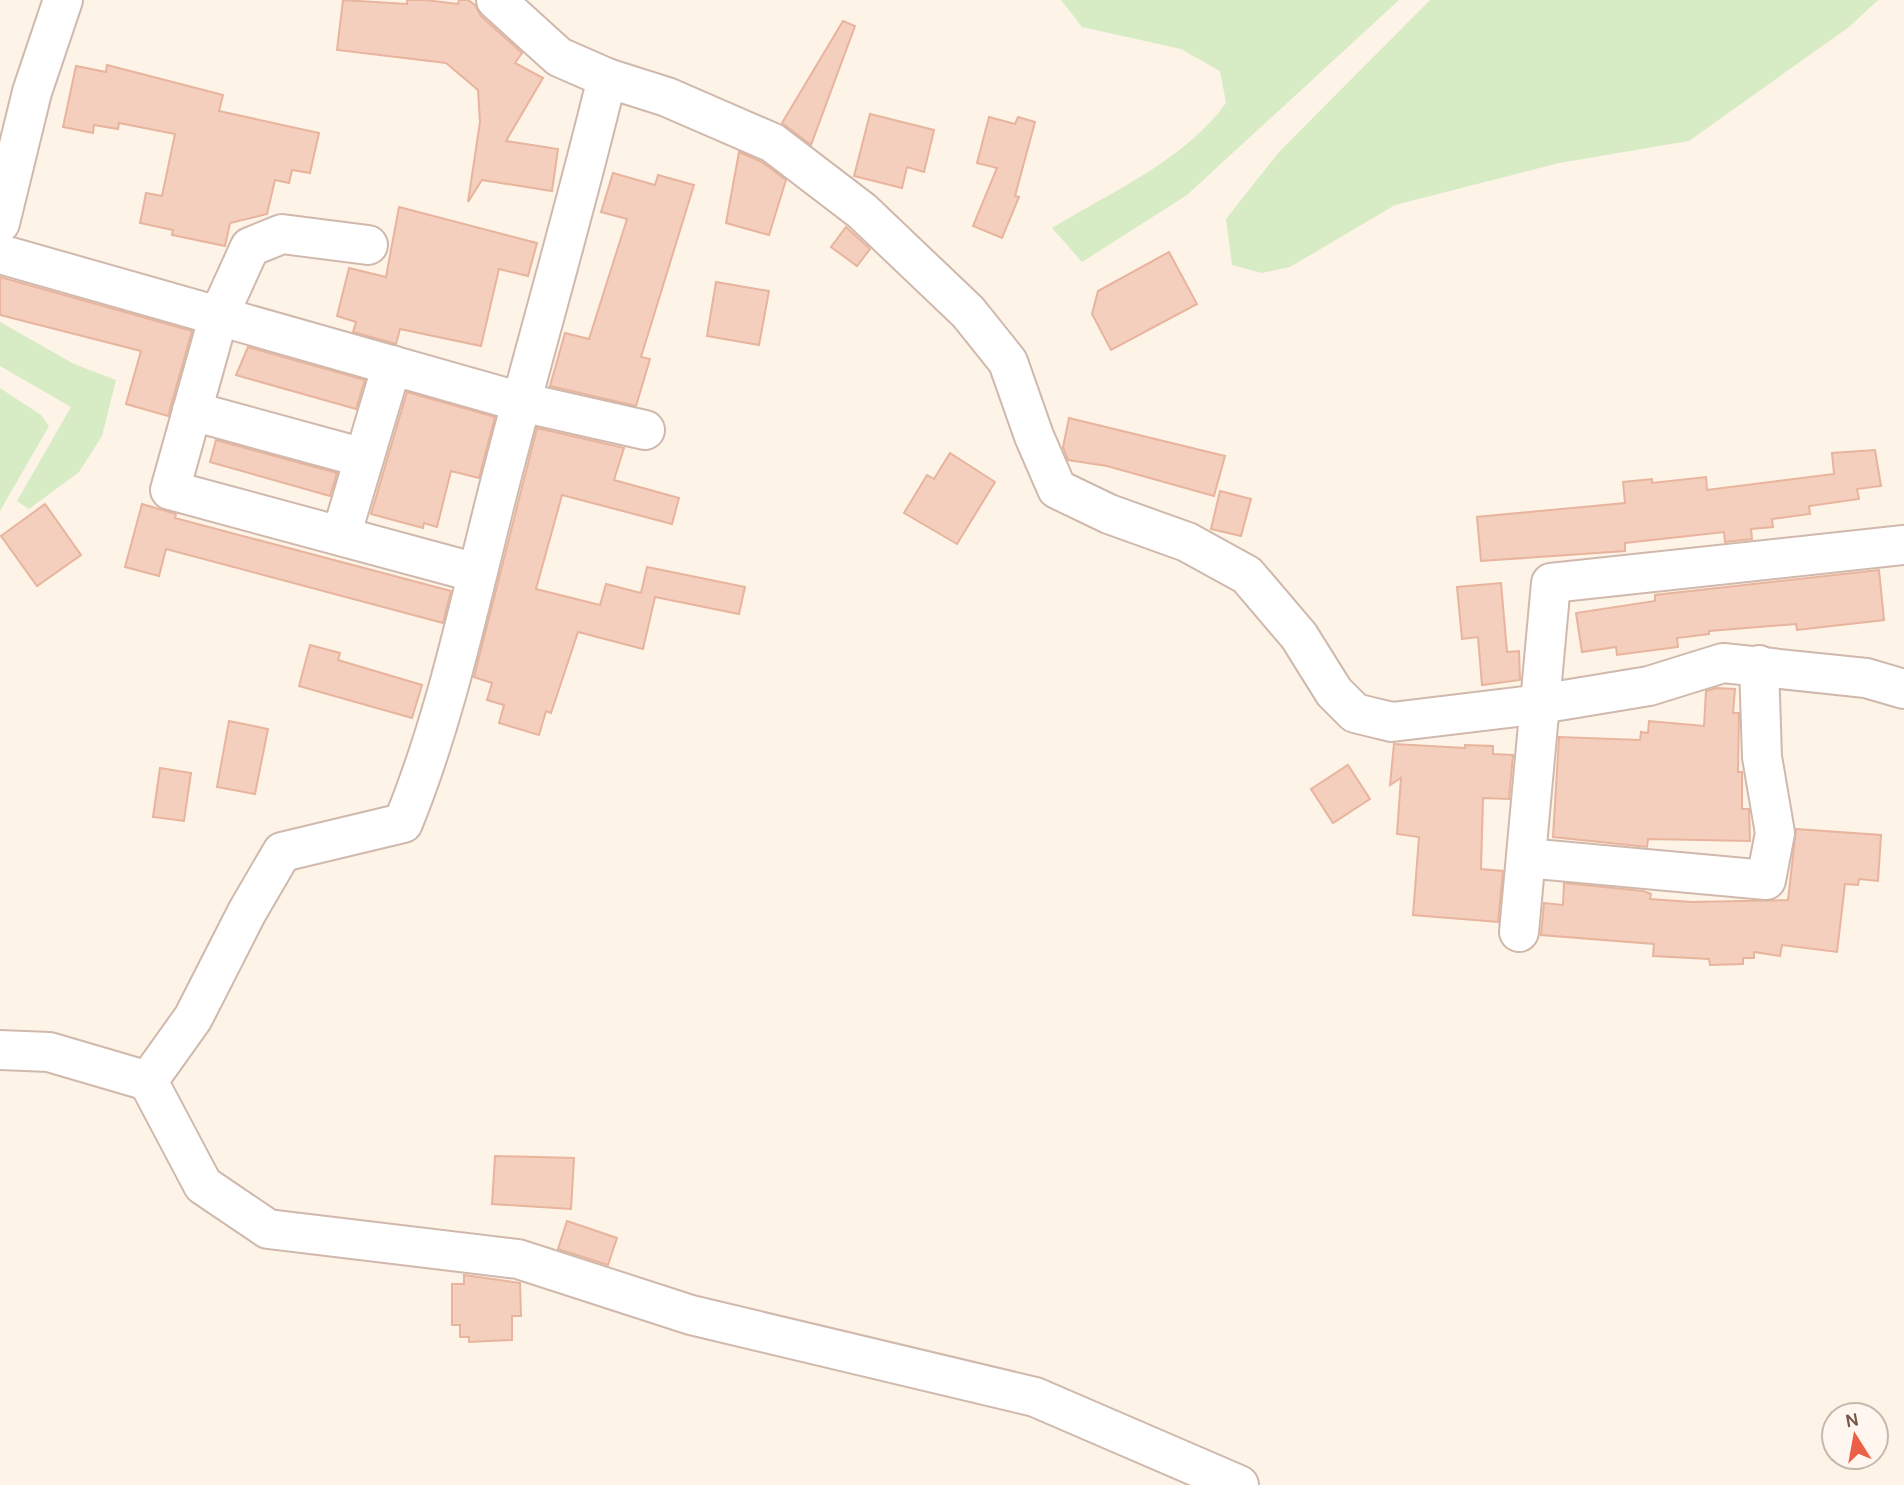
<svg xmlns="http://www.w3.org/2000/svg" width="1904" height="1485" font-family="Karla,sans-serif">
	<style>
		.green { fill: #d7ecc4 }
		.building { fill: #f4cfbd; stroke: #e8b49d; stroke-width: 2 }
		.lines { fill: none; stroke-linecap: round; stroke-linejoin: round }
		.minor-casing { stroke: #d0b9ac; stroke-width: 42 }
		.minor { stroke: #fff; stroke-width: 38 }
	</style>
	<rect width="100%" height="100%" fill="#fdf3e7"/>
	<g class="green">
		<path d="M 1061,0 L 1399,0 L 1187,195 L 1082,262 L 1052,228 C 1111,192 1185,160 1226,103 L 1220,71 L 1181,49 L 1082,27 Z"/>
		<path d="M 1430,0 L 1878,0 L 1849,27 L 1689,141 L 1559,163 L 1395,205 L 1290,267 L 1262,273 L 1232,265 L 1226,219 L 1279,152 Z"/>
		<path d="M 0,322 L 74,364 L 116,380 L 102,436 L 79,472 L 29,509 L 17,501 L 71,407 L 0,366 Z"/>
		<path d="M 0,388 L 41,415 L 49,426 L 0,511 Z"/>
	</g>
	<g class="building">
		<path d="M 343,0 L 407,4 L 407,0 L 425,0 L 458,4 L 459,0 L 468,0 L 475,5 L 481,16 L 522,53 L 515,63 L 543,78 L 506,141 L 558,149 L 552,191 L 482,180 L 468,202 L 480,122 L 478,90 L 446,63 L 337,50 Z"/>
		<path d="M 843,21 L 855,26 L 811,145 L 782,123 Z"/>
		<path d="M 107,65 L 223,95 L 219,111 L 319,133 L 310,173 L 292,170 L 289,183 L 275,180 L 267,214 L 230,223 L 225,246 L 172,235 L 173,230 L 140,223 L 146,193 L 162,196 L 175,134 L 119,123 L 118,129 L 94,125 L 93,133 L 63,127 L 76,66 L 106,72 Z"/>
		<path d="M 870,114 L 934,130 L 924,172 L 907,167 L 902,188 L 854,176 Z"/>
		<path d="M 989,117 L 1015,124 L 1018,117 L 1035,122 L 1015,196 L 1019,197 L 1002,238 L 973,226 L 997,168 L 977,163 Z"/>
		<path d="M 739,152 L 762,162 L 786,180 L 769,235 L 726,223 Z"/>
		<path d="M 613,173 L 655,185 L 658,175 L 694,185 L 641,357 L 650,359 L 636,406 L 550,386 L 565,333 L 589,339 L 627,219 L 601,212 Z"/>
		<path d="M 399,207 L 537,243 L 528,276 L 499,269 L 481,346 L 400,329 L 396,344 L 353,332 L 356,322 L 337,316 L 349,268 L 386,277 Z"/>
		<path d="M 846,227 L 870,249 L 857,266 L 831,247 Z"/>
		<path d="M 1169,252 L 1197,304 L 1111,350 L 1092,314 L 1098,291 Z"/>
		<path d="M 0,277 L 192,331 L 168,416 L 126,404 L 141,351 L 0,315 Z"/>
		<path d="M 716,282 L 769,291 L 759,345 L 707,336 Z"/>
		<path d="M 248,347 L 365,380 L 356,409 L 236,375 Z"/>
		<path d="M 407,392 L 495,417 L 479,478 L 451,471 L 437,527 L 424,523 L 423,528 L 371,514 Z"/>
		<path d="M 1069,418 L 1225,456 L 1214,496 L 1107,466 L 1068,460 L 1063,447 Z"/>
		<path d="M 537,428 L 624,448 L 614,480 L 679,498 L 672,524 L 562,495 L 536,589 L 600,605 L 606,584 L 641,593 L 647,567 L 745,587 L 739,614 L 655,597 L 643,649 L 578,632 L 551,713 L 546,711 L 539,735 L 499,723 L 504,705 L 487,700 L 492,683 L 474,677 Z"/>
		<path d="M 216,440 L 337,473 L 330,496 L 210,462 Z"/>
		<path d="M 1875,450 L 1881,486 L 1857,489 L 1859,499 L 1809,506 L 1810,514 L 1772,519 L 1773,527 L 1751,529 L 1752,539 L 1725,542 L 1724,532 L 1625,543 L 1625,551 L 1481,561 L 1477,517 L 1625,503 L 1623,482 L 1652,479 L 1652,483 L 1706,477 L 1707,490 L 1834,474 L 1832,453 Z"/>
		<path d="M 950,453 L 995,482 L 957,544 L 904,513 L 927,475 L 934,479 Z"/>
		<path d="M 1220,491 L 1251,499 L 1241,536 L 1211,529 Z"/>
		<path d="M 45,504 L 81,555 L 37,586 L 1,536 Z"/>
		<path d="M 142,504 L 176,514 L 175,518 L 451,591 L 443,623 L 166,549 L 159,576 L 125,567 Z"/>
		<path d="M 1879,570 L 1884,620 L 1797,630 L 1796,624 L 1709,631 L 1709,634 L 1677,638 L 1678,647 L 1617,655 L 1616,647 L 1582,652 L 1576,613 L 1655,601 L 1655,595 Z"/>
		<path d="M 1501,583 L 1507,652 L 1519,651 L 1520,680 L 1482,685 L 1478,637 L 1462,639 L 1457,587 Z"/>
		<path d="M 310,645 L 340,653 L 338,660 L 422,685 L 412,718 L 299,686 Z"/>
		<path d="M 1716,688 L 1735,689 L 1733,713 L 1739,713 L 1738,772 L 1742,772 L 1742,809 L 1749,809 L 1750,841 L 1648,839 L 1647,847 L 1553,837 L 1559,737 L 1640,740 L 1641,732 L 1648,733 L 1649,721 L 1704,726 L 1706,691 Z"/>
		<path d="M 229,721 L 268,729 L 255,794 L 217,787 Z"/>
		<path d="M 1394,744 L 1465,748 L 1465,745 L 1493,746 L 1493,754 L 1513,755 L 1509,799 L 1483,798 L 1481,869 L 1503,871 L 1498,922 L 1413,915 L 1419,837 L 1397,834 L 1401,778 L 1390,785 Z"/>
		<path d="M 1348,765 L 1370,799 L 1333,823 L 1311,789 Z"/>
		<path d="M 160,768 L 191,773 L 184,821 L 153,817 Z"/>
		<path d="M 1796,829 L 1881,835 L 1878,881 L 1859,879 L 1858,885 L 1845,884 L 1837,952 L 1782,945 L 1780,956 L 1754,952 L 1754,958 L 1743,958 L 1743,964 L 1710,965 L 1709,959 L 1653,956 L 1654,944 L 1541,935 L 1544,903 L 1563,905 L 1564,883 L 1643,891 L 1651,894 L 1650,899 L 1692,902 L 1788,900 Z"/>
		<path d="M 495,1156 L 574,1158 L 571,1209 L 492,1204 Z"/>
		<path d="M 567,1221 L 617,1238 L 608,1265 L 558,1249 Z"/>
		<path d="M 464,1275 L 520,1283 L 521,1316 L 512,1316 L 512,1340 L 469,1342 L 469,1337 L 460,1337 L 460,1325 L 452,1325 L 452,1284 L 464,1284 Z"/>
	</g>
	<g class="lines">
		<defs>
			<g id="minor">
				<path d="M 496,0 L 559,57 L 607,78 L 667,97 L 773,143 L 862,211 L 968,312 L 1008,362 L 1034,436 L 1057,489 L 1109,514 L 1187,542 L 1247,575 L 1299,636 L 1334,692 L 1355,713 L 1371,717 L 1392,722 L 1534,705 L 1649,686 L 1723,663 L 1866,678 L 1904,689"/>
				<path d="M 0,223 L 32,92 L 63,0"/>
				<path d="M 368,245 L 282,234 L 250,247 L 219,315 L 170,490 L 477,573"/>
				<path d="M 0,254 L 521,402 L 645,430"/>
				<path d="M 192,411 L 364,458"/>
				<path d="M 341,536 L 392,365"/>
				<path d="M 1526,858 L 1766,880 L 1775,833 L 1762,757 L 1759,665"/>
				<path d="M 1519,932 L 1551,583 L 1904,545"/>
				<path d="M 0,1050 L 49,1052 L 148,1081 L 203,1185 L 268,1229 L 518,1259 L 691,1315 L 1035,1397 L 1239,1485"/>
				<path d="M 148,1081 L 193,1018 L 247,912 L 282,852 L 403,823 C 447,715 470,600 499,487 C 534,350 574,215 607,78"/>
			</g>
		</defs>
		<use href="#minor" class="minor-casing"/>
		<use href="#minor" class="minor"/>
	</g>
	<g transform="translate(1855 1436) rotate(349)"><circle r="33" fill="#fff7ef" stroke="#c9b7ad" stroke-width="2"/>
	<path d="M0-5L12 26L0 18L-12 26Z" fill="#ec6047"/>
	<text y="-10" font-size="19" font-weight="bold" text-anchor="middle" fill="#79574a">N</text>
	</g>
</svg>
